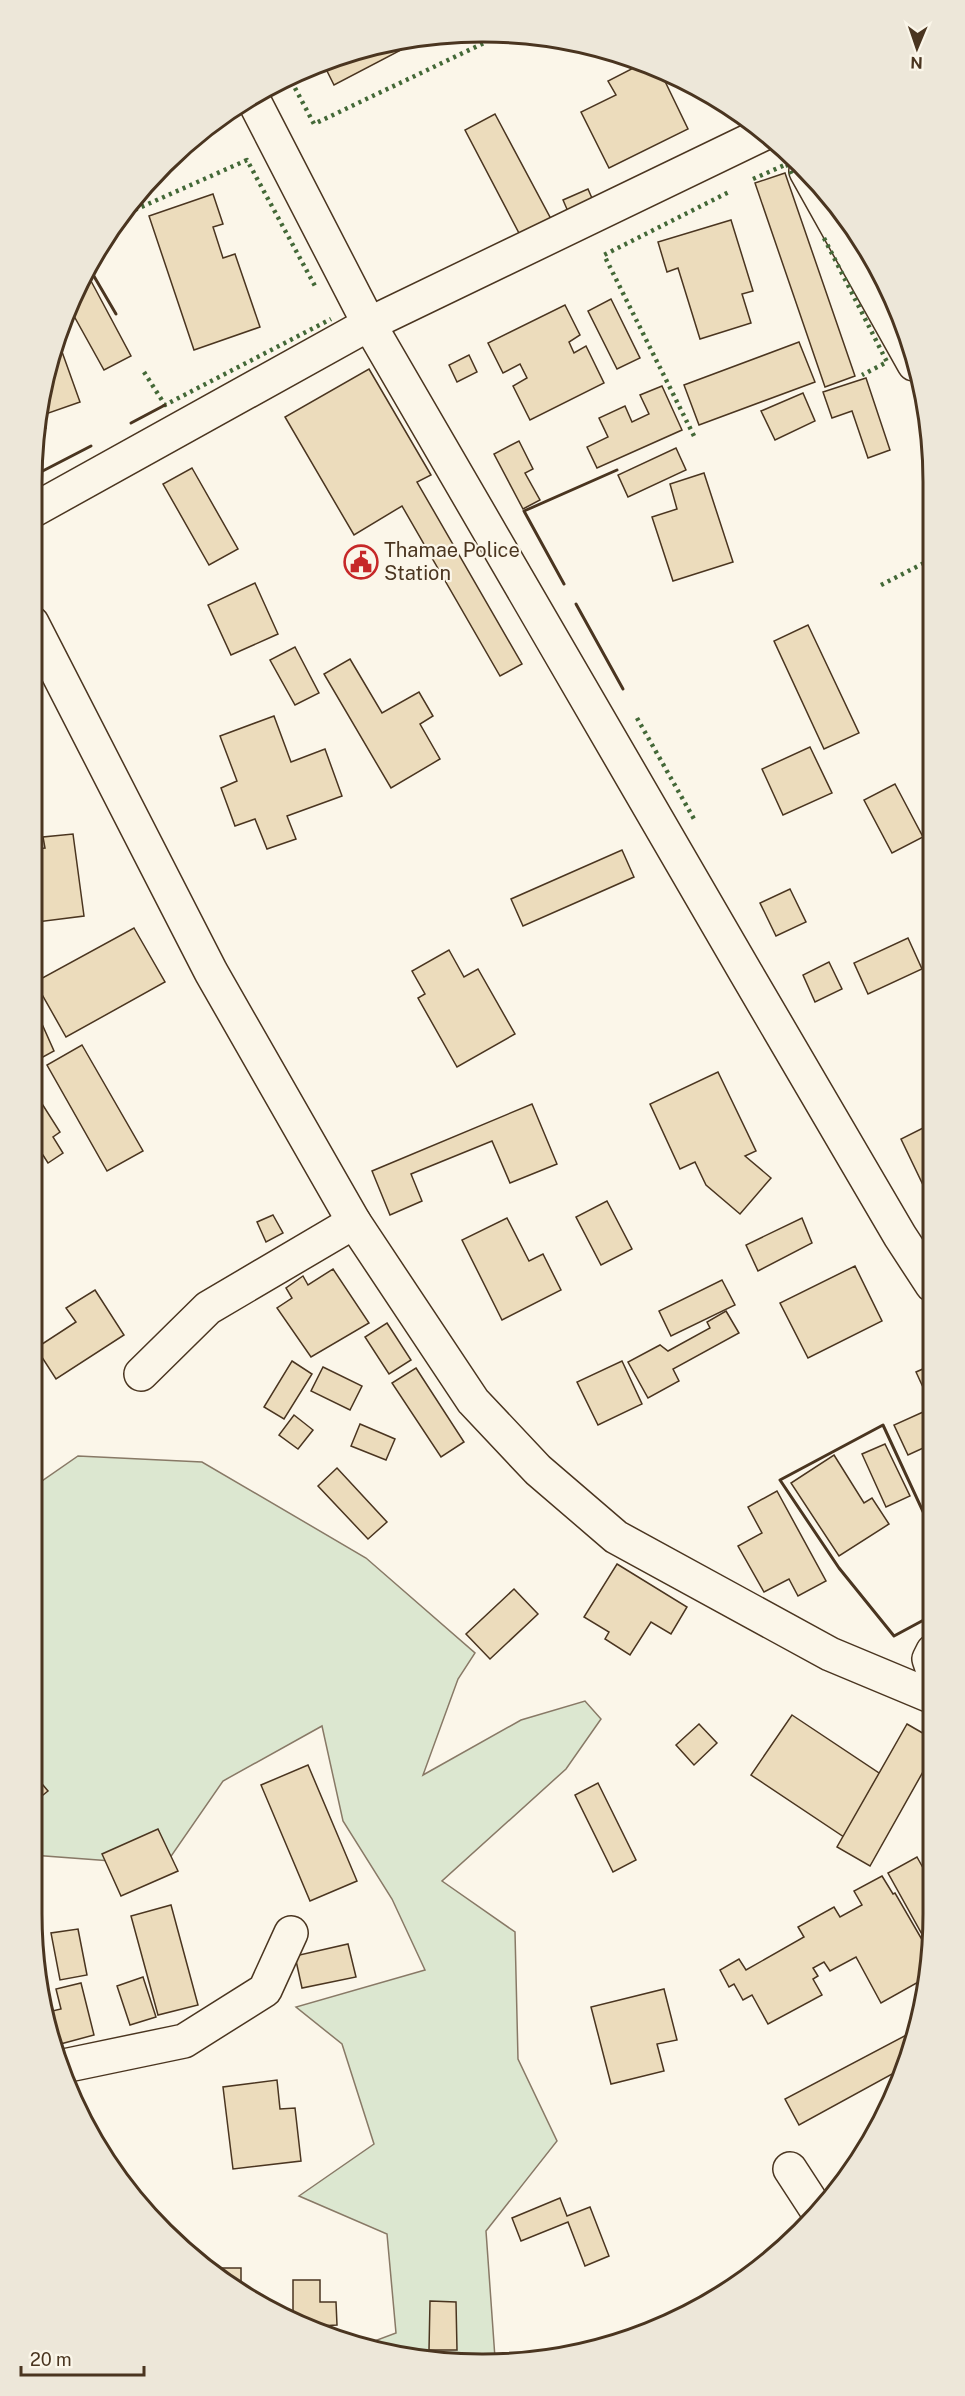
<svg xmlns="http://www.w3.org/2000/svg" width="965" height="2396" font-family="'Public Sans',sans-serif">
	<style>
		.green { fill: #dce7d0; stroke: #887966; stroke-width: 1.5 }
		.building { fill: #ecdcbc; stroke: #4a3520; stroke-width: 1.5 }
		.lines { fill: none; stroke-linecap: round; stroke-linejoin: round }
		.minor-casing { stroke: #4a3520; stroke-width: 36 }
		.minor { stroke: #fbf6e9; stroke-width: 33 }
		.hedge { stroke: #436837; stroke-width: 4.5; stroke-dasharray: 3 4.5; stroke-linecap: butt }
		.wall { stroke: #4a3520; stroke-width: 3 }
		.labels { text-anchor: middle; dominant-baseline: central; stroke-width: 4.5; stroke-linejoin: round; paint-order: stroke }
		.poi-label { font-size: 20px; fill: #4a3520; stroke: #fbf6e9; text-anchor: start }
		.rim { fill: none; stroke: #4a3520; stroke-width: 3 }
	</style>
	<rect width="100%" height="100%" fill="#fbf6e9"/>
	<path class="green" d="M 78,1456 L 202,1462 L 366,1558 L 475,1653 L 458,1679 L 423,1775 L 521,1720 L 585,1701 L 601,1719 L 566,1769 L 442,1881 L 515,1932 L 518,2059 L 557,2141 L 486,2231 L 495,2358 L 423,2361 L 361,2346 L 396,2333 L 387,2234 L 299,2196 L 374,2144 L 342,2044 L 296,2007 L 425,1970 L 392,1899 L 343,1821 L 322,1726 L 223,1781 L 165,1865 L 32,1855 L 32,1488 Z"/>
	<g class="building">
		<path d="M 430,36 L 414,45 L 411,39 Z"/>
		<path d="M 397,42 L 401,50 L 334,85 L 323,63 L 365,47 Z"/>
		<path d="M 643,63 L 660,71 L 688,129 L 609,168 L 581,112 L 616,95 L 608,81 Z"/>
		<path d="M 495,114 L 551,219 L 520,235 L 465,130 Z"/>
		<path d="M 785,173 L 855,376 L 825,387 L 755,183 Z"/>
		<path d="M 588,189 L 598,212 L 573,223 L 563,200 Z"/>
		<path d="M 213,194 L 223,224 L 213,227 L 223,258 L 235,254 L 260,327 L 194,350 L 149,216 Z"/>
		<path d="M 731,220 L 753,291 L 742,294 L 751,323 L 700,339 L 678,268 L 667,272 L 658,242 Z"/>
		<path d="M 91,281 L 131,356 L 104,370 L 69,307 L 78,288 Z"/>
		<path d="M 611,299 L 640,358 L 617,369 L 588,311 Z"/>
		<path d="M 565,305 L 580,335 L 569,342 L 574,353 L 586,346 L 604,383 L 530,420 L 513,386 L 527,378 L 520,364 L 503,373 L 488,343 Z"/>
		<path d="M 56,335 L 80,402 L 43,415 L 55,338 Z"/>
		<path d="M 799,342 L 815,382 L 699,425 L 684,385 Z"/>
		<path d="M 469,355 L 477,372 L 457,382 L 449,365 Z"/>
		<path d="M 369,369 L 431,475 L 417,482 L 522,664 L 500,676 L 402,506 L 354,535 L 285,417 Z"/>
		<path d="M 866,378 L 890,450 L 868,458 L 852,411 L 832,418 L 823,392 Z"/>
		<path d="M 662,386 L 682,430 L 597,468 L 587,447 L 608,437 L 599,418 L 625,406 L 632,422 L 649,414 L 640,395 Z"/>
		<path d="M 803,393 L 815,421 L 775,440 L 761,411 Z"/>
		<path d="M 42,418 L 46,428 L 40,430 Z"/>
		<path d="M 519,441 L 533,469 L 525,473 L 540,500 L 523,509 L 494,454 Z"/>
		<path d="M 676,448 L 686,470 L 628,497 L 618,475 Z"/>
		<path d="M 192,468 L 238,549 L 209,565 L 163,484 Z"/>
		<path d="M 704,473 L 733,562 L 673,581 L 652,517 L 677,509 L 670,484 Z"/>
		<path d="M 255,583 L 278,634 L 231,655 L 208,605 Z"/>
		<path d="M 808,625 L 859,733 L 824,749 L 774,641 Z"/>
		<path d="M 295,647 L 319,693 L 295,705 L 270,660 Z"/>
		<path d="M 350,659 L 382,713 L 419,692 L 433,716 L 420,724 L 440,759 L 391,788 L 324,674 Z"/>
		<path d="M 274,716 L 291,762 L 325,749 L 342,796 L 287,816 L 296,839 L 267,849 L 255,819 L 235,826 L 221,788 L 237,781 L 220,736 Z"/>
		<path d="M 810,747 L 832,793 L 783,815 L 762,769 Z"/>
		<path d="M 895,784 L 923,837 L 892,853 L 864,800 Z"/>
		<path d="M 931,816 L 931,834 L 923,821 Z"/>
		<path d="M 73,834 L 84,916 L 37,922 L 32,879 L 32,849 L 45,848 L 43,837 Z"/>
		<path d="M 622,850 L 634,877 L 523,926 L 511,899 Z"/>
		<path d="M 790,889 L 806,922 L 776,936 L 760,903 Z"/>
		<path d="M 134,928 L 165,982 L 66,1037 L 35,982 Z"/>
		<path d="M 908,938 L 922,969 L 868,994 L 854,963 Z"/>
		<path d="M 449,950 L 464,977 L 478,969 L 515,1034 L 457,1067 L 418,998 L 425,994 L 412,971 Z"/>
		<path d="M 829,962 L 842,989 L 815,1002 L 803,975 Z"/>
		<path d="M 42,1024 L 54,1051 L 32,1063 L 32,1029 Z"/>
		<path d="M 82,1045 L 143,1151 L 107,1171 L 47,1065 Z"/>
		<path d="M 718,1072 L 756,1151 L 745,1156 L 771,1178 L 740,1214 L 706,1185 L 695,1162 L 680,1169 L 650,1104 Z"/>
		<path d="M 32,1088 L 60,1132 L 53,1137 L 63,1153 L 48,1163 L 32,1138 Z"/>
		<path d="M 532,1104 L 557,1164 L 510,1183 L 492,1141 L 411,1174 L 422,1201 L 390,1215 L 372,1171 Z"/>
		<path d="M 931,1124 L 932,1183 L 924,1187 L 901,1139 Z"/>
		<path d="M 607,1201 L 632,1249 L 601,1265 L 576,1217 Z"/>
		<path d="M 273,1215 L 283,1233 L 266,1242 L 257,1222 Z"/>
		<path d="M 507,1218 L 529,1261 L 543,1254 L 561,1290 L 502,1320 L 462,1240 Z"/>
		<path d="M 802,1218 L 812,1243 L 758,1271 L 746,1245 Z"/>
		<path d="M 855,1266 L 882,1321 L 808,1358 L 780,1303 Z"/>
		<path d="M 333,1269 L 369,1323 L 311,1357 L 277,1308 L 292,1298 L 286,1288 L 303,1276 L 308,1285 Z"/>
		<path d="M 722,1280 L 735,1305 L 671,1336 L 659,1311 Z"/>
		<path d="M 95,1290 L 124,1335 L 56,1379 L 36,1348 L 76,1322 L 66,1308 Z"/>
		<path d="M 726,1311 L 739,1333 L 673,1369 L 679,1381 L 648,1398 L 628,1362 L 660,1345 L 668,1351 L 710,1328 L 707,1322 Z"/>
		<path d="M 387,1323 L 411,1360 L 389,1374 L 365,1337 Z"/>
		<path d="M 292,1361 L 312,1374 L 284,1419 L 264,1407 Z"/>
		<path d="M 622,1361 L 642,1404 L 598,1425 L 577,1382 Z"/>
		<path d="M 932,1365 L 932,1393 L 927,1396 L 916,1372 Z"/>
		<path d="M 323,1367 L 362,1386 L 350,1410 L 311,1391 Z"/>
		<path d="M 416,1368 L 464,1442 L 441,1457 L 392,1383 Z"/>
		<path d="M 932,1408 L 932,1444 L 908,1455 L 894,1425 Z"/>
		<path d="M 294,1415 L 313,1430 L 298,1449 L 279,1435 Z"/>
		<path d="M 360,1424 L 395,1439 L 386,1460 L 351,1446 Z"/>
		<path d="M 885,1444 L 910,1496 L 886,1507 L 862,1454 Z"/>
		<path d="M 834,1455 L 864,1503 L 872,1498 L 889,1524 L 839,1556 L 791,1483 Z"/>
		<path d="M 337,1468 L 387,1522 L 368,1539 L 318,1486 Z"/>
		<path d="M 777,1491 L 826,1581 L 798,1596 L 789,1579 L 764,1592 L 738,1546 L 762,1533 L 748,1507 Z"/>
		<path d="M 617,1564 L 687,1607 L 671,1634 L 651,1622 L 630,1655 L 605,1639 L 609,1632 L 584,1617 Z"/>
		<path d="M 514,1589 L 538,1614 L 490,1659 L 466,1634 Z"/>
		<path d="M 792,1715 L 885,1777 L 844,1837 L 751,1775 Z"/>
		<path d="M 699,1724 L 717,1743 L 694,1765 L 676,1745 Z"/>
		<path d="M 907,1724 L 933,1739 L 933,1754 L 870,1866 L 837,1847 Z"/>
		<path d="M 308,1765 L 357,1881 L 310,1901 L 261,1785 Z"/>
		<path d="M 32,1772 L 48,1791 L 32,1804 Z"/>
		<path d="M 598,1783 L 636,1860 L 613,1872 L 575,1795 Z"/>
		<path d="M 158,1829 L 178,1871 L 121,1896 L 102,1854 Z"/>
		<path d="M 917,1857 L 933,1886 L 934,1913 L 928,1945 L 888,1873 Z"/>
		<path d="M 882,1876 L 893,1894 L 895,1893 L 928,1950 L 922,1980 L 881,2003 L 856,1957 L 830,1971 L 824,1962 L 813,1968 L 818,1976 L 813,1979 L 822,1995 L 768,2024 L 752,1995 L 743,2000 L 734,1984 L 729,1987 L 720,1970 L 739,1959 L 746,1970 L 804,1937 L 798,1927 L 834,1907 L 840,1917 L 862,1905 L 854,1891 Z"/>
		<path d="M 171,1905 L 198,2005 L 158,2015 L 131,1916 Z"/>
		<path d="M 78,1929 L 87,1975 L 60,1980 L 51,1933 Z"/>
		<path d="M 348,1944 L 356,1977 L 302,1988 L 295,1956 Z"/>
		<path d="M 143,1977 L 156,2017 L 130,2025 L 117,1986 Z"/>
		<path d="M 81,1983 L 94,2035 L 53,2046 L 48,2012 L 61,2009 L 56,1989 Z"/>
		<path d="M 664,1989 L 677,2040 L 657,2044 L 664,2071 L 611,2084 L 591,2007 Z"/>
		<path d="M 914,2031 L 910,2058 L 905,2067 L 799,2125 L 785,2099 Z"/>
		<path d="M 277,2080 L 280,2109 L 295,2108 L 301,2161 L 233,2169 L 223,2087 Z"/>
		<path d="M 560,2198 L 567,2216 L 590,2207 L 609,2256 L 585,2266 L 568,2222 L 521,2241 L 512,2218 Z"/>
		<path d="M 214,2268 L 241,2268 L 241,2291 Z"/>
		<path d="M 293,2280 L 320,2280 L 320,2302 L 336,2302 L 337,2325 L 320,2326 L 320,2333 L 293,2320 Z"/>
		<path d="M 430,2301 L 456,2302 L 457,2350 L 429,2350 Z"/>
	</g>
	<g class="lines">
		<defs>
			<g id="minor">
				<path d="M 252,97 L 369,324 L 746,973 L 900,1236 L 932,1285"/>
				<path d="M 806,171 L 914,364"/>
				<path d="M 32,511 L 369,324 L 763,134"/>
				<path d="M 32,623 L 211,972 L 354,1222 L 473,1401 L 538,1470 L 616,1537 L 830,1654 L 933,1697"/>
				<path d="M 141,1374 L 208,1308 L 354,1222"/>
				<path d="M 933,1651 L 929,1659 L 933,1671"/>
				<path d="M 59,2067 L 184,2041 L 265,1990 L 291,1933"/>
				<path d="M 790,2169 L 818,2212"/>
			</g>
		</defs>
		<use href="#minor" class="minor-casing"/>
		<use href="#minor" class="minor"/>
		<g class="hedge">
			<path d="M 295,88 L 314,124 L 486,42 L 481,33"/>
			<path d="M 753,179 L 787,164 L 792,174"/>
			<path d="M 121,216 L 247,160 L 315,286"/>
			<path d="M 824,238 L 887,362 L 862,375"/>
			<path d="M 144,372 L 165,405 L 331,319"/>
			<path d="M 694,436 L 604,255 L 731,191"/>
			<path d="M 881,585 L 930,560"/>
			<path d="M 637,718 L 694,819"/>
		</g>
		<g class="wall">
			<path d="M 88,266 L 116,314"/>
			<path d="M 131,423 L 165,405"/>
			<path d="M 33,476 L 91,446"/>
			<path d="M 564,584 L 524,511 L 617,470"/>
			<path d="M 576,604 L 623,689"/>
			<path d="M 932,1531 L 883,1425 L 780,1480 L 839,1568 L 894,1636 L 933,1615"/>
		</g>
	</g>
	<defs>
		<symbol id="civic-ring" viewBox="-11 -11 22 22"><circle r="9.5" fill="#fbf6e9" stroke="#c62828" stroke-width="1.5"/><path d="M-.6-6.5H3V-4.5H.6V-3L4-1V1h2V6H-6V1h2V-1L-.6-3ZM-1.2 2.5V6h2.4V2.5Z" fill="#c62828"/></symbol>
	</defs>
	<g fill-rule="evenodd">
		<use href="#civic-ring" x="342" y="543" width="38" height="38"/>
	</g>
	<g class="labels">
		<g class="poi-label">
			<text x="384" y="550">Thamae Police<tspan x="384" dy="23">Station</tspan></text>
		</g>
	</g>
	<path d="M0 0H965V2396H0ZM482 42H483A440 440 0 0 1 923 482V1914A440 440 0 0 1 483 2354H482A440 440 0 0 1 42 1914V482A440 440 0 0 1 482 42Z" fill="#ede7d9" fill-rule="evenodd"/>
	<path class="rim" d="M482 42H483A440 440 0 0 1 923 482V1914A440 440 0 0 1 483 2354H482A440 440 0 0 1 42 1914V482A440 440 0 0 1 482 42Z"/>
	<g transform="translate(917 48) rotate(182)" stroke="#fbf6e9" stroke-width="4.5" paint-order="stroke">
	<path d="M0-4.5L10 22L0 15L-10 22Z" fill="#4a3520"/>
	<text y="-9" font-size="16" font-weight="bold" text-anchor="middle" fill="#4a3520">N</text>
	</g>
	<path d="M21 2366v9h123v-9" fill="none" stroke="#4a3520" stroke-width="3"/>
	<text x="30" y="2366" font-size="18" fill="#4a3520" stroke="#fbf6e9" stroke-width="4.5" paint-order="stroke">20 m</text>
</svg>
